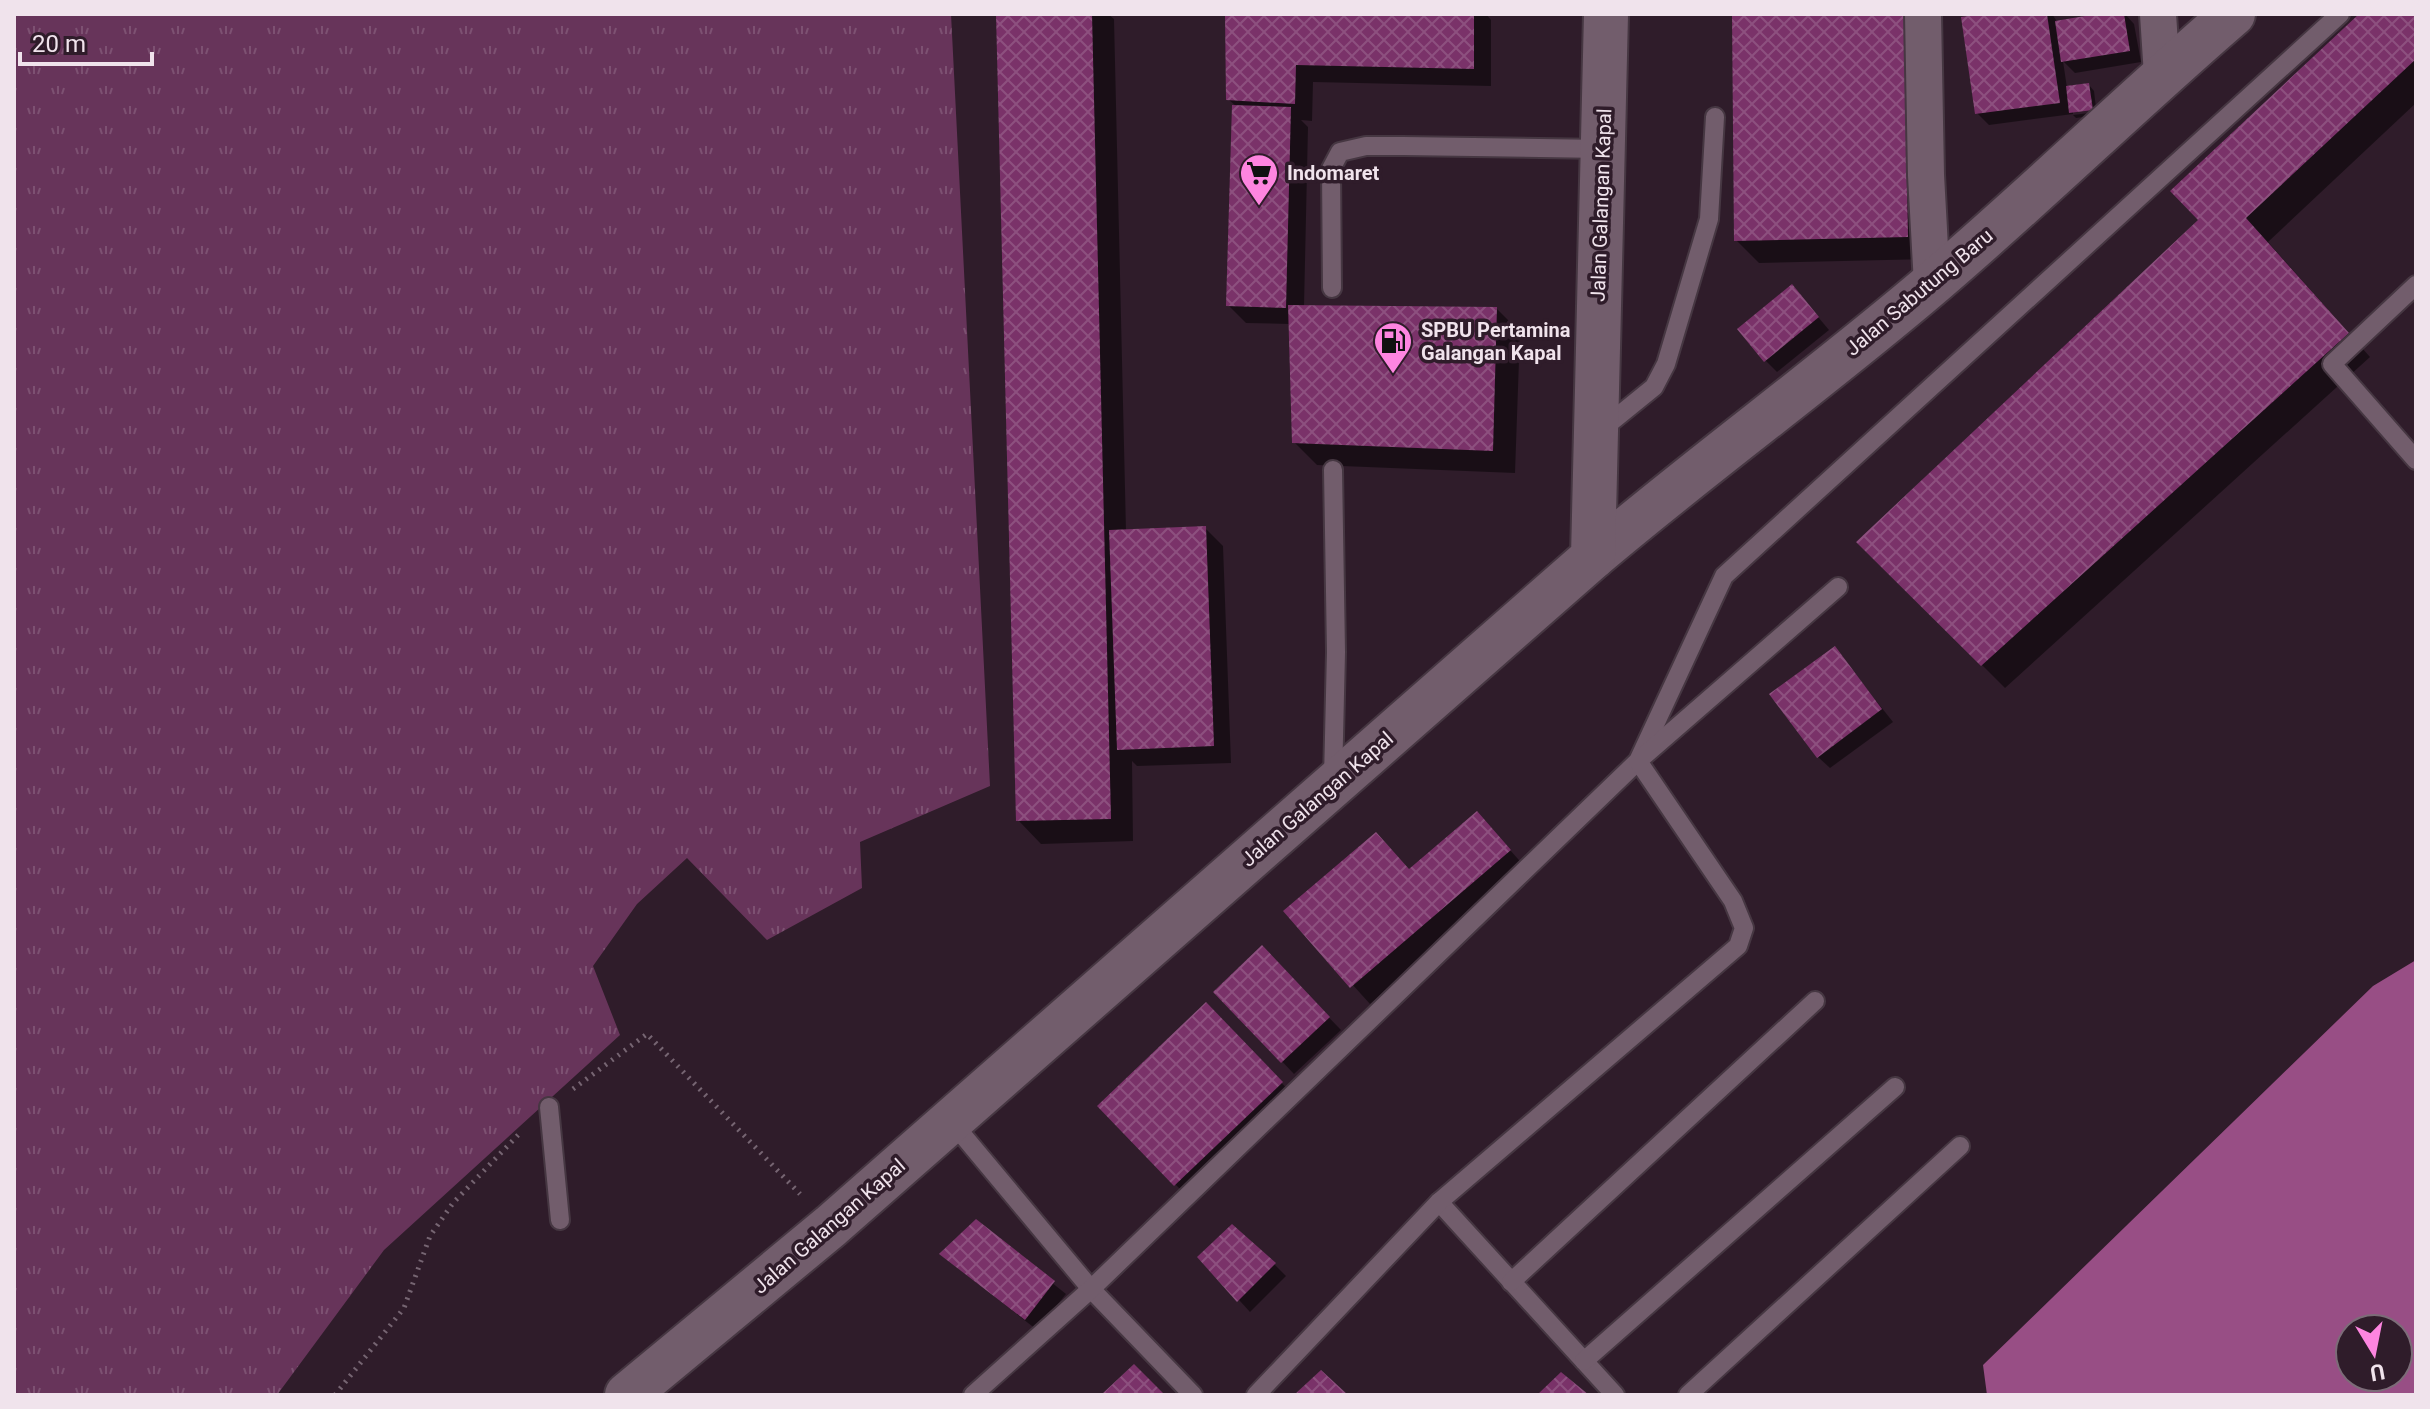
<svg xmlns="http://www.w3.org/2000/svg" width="2430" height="1409" font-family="Roboto,sans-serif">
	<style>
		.grass { fill: url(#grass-tufts) }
		.water { fill: #984e85; fill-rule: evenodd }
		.shadow { fill: #0007 }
		.building { fill: url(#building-cross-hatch) }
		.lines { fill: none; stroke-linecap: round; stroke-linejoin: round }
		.service-casing { stroke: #463742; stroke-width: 22 }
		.minor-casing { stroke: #463742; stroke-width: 40 }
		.tertiary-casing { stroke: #463742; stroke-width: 48 }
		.secondary-casing { stroke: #463742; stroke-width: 48 }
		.path { stroke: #766572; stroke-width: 5; stroke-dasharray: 2 6; stroke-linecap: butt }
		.service { stroke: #725d6c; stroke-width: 18 }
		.minor { stroke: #725d6c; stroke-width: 36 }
		.tertiary { stroke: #725d6c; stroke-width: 44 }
		.secondary { stroke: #725d6c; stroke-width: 44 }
		.labels { text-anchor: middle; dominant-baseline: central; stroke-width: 7; stroke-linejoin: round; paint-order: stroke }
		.poi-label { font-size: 20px; font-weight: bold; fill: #f0e3ec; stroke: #2f1c2a; text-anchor: start }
		.street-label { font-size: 20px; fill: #f0e3ec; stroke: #2f1c2a }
	</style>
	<defs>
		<pattern id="grass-tufts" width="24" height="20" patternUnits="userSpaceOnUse" patternTransform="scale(2)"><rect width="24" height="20" fill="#67345a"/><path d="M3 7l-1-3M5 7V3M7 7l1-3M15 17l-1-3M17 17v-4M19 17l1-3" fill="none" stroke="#7d5172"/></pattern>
		<pattern id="building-cross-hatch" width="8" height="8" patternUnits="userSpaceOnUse" patternTransform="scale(2)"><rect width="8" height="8" fill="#7a3269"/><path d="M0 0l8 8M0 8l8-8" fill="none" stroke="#8d507f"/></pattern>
	</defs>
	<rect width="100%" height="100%" fill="#2f1c2a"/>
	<path class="grass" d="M 14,14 L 951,14 L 990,786 L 860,842 L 862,888 L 767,940 L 687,858 L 637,904 L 593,966 L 620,1035 L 384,1250 L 277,1395 L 14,1395 Z"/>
	<path class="water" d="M 2416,960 L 2416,1395 L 1987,1395 L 1983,1365 L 2373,986 ZM 2350,1329 L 2398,1329 L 2398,1377 L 2350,1377 Z"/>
	<g class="shadow">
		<path d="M 998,14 L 1108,14 L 1114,19 L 1126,531 L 1205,528 L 1223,546 L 1231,763 L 1137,766 L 1132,761 L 1133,841 L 1041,844 L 1018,820 Z"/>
		<path d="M 1227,14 L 1486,14 L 1491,20 L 1491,86 L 1313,82 L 1312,121 L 1301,120 L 1308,127 L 1304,307 L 1497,309 L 1520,332 L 1515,473 L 1317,465 L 1294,442 L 1290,324 L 1246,323 L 1228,305 L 1237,107 L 1228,99 Z"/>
		<path d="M 1734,14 L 1925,14 L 1930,259 L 1759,263 L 1736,240 Z"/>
		<path d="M 1997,14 L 2052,14 L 2058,23 L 2125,14 L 2134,24 L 2141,62 L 2075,73 L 2063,61 L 2067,88 L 2089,85 L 2094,91 L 2096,108 L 2073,111 L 2073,114 L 1989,125 L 1977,113 Z"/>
		<path d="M 2362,14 L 2416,14 L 2416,103 L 2268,242 L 2370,357 L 2005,688 L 1859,542 L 2201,220 Z"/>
		<path d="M 2097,112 L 2097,115 L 2076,118 L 2073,115 Z"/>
		<path d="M 1803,299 L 1829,330 L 1777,372 L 1765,360 Z"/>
		<path d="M 1835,649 L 1893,722 L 1830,768 L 1818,757 Z"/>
		<path d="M 1494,832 L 1527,869 L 1370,1004 L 1286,911 L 1410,871 Z"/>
		<path d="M 1262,948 L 1341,1030 L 1294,1074 L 1216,992 Z"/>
		<path d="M 1206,1005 L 1299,1101 L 1193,1202 L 1175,1184 Z"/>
		<path d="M 976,1222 L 1066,1294 L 1037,1330 L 954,1265 Z"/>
		<path d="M 1200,1257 L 1274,1264 L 1286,1276 L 1250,1312 Z"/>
	</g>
	<g class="building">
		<path d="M 996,14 L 1092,14 L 1111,819 L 1016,821 Z"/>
		<path d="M 1225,14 L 1474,14 L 1474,69 L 1296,65 L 1295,104 L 1226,100 Z"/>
		<path d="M 1732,14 L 1904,14 L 1908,237 L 1734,241 Z"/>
		<path d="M 1982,14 L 2047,14 L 2060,103 L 1975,114 L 1961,17 Z"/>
		<path d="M 2097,14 L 2124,14 L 2130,51 L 2061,62 L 2055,21 Z"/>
		<path d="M 2359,14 L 2416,14 L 2416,59 L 2246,218 L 2349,333 L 1981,666 L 1856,542 L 2198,220 L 2170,191 Z"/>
		<path d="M 2089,83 L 2093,110 L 2069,113 L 2066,86 Z"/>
		<path d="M 1232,105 L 1291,107 L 1286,308 L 1226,306 Z"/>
		<path d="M 1792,284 L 1819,317 L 1764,362 L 1737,329 Z"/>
		<path d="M 1288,305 L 1497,307 L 1493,451 L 1292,443 Z"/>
		<path d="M 1206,526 L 1214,746 L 1117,750 L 1109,530 Z"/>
		<path d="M 1835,646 L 1882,709 L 1817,758 L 1769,694 Z"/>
		<path d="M 1477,811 L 1511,850 L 1350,988 L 1283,911 L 1376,832 L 1409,869 Z"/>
		<path d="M 1262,945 L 1330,1017 L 1281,1063 L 1213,992 Z"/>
		<path d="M 1206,1002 L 1283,1082 L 1174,1186 L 1097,1106 Z"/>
		<path d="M 976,1219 L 1055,1281 L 1025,1320 L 939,1254 Z"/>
		<path d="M 1232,1224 L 1276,1263 L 1237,1302 L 1197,1257 Z"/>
		<path d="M 1134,1364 L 1165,1395 L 1101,1395 Z"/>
		<path d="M 1321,1370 L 1348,1395 L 1294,1395 Z"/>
		<path d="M 1561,1372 L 1589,1395 L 1537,1395 Z"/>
	</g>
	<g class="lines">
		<defs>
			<g id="service">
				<path d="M 2416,285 L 2332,364 L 2416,460"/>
				<path d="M 1332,288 L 1331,169 L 1340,152 L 1366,146 L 1403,146 L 1603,149"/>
				<path d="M 1601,430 L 1654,387 L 1666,364 L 1709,219 L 1715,117"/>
				<path d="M 1333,779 L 1336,652 L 1333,470"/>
				<path d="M 549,1107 L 560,1220"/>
				<path d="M 951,1121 L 1091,1289 L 1193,1395"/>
				<path d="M 1439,1202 L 1615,1395"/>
				<path d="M 1511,1282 L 1815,1001"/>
				<path d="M 1584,1361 L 1895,1087"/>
				<path d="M 973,1395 L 1091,1289 L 1638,761 L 1724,576 L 2340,14"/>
				<path d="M 1256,1395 L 1439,1202 L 1738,946 L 1744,928 L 1733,901 L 1638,761 L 1838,587"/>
				<path d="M 1688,1395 L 1960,1146"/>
			</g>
			<g id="minor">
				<path d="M 1923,14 L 1926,175 L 1932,284"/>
				<path d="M 2158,14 L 2162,75"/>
			</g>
			<path id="tertiary" d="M 1593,557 C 1705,462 1823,377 1934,282 C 2036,195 2132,101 2233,14"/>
			<path id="secondary" d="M 627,1395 L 831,1226 L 1593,557 L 1606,14"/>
		</defs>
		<use href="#service" class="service-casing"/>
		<use href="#minor" class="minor-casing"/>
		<use href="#tertiary" class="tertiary-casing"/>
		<use href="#secondary" class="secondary-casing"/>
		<g class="path">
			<path d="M 573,1089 L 647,1034 L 800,1194"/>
			<path d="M 335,1395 L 404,1308 L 430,1236 L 453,1203 L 519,1134"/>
		</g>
		<use href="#service" class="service"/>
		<use href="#minor" class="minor"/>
		<use href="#tertiary" class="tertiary"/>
		<use href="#secondary" class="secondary"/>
	</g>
	<defs>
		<symbol id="supermarket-pin" viewBox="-11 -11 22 30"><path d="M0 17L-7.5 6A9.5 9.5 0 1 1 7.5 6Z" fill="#fe85e0" stroke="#2f1c2a"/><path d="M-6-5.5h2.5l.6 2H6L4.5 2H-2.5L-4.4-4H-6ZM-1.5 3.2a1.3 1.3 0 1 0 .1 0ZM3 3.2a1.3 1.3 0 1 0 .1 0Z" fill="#111"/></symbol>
		<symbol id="fuel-pin" viewBox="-11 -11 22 30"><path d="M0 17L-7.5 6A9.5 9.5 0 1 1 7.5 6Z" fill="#fe85e0" stroke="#2f1c2a"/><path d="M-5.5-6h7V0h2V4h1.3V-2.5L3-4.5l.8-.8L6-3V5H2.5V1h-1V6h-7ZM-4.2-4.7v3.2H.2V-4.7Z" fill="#111"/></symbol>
	</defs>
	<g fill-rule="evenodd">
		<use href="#supermarket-pin" x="1237" y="151" width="44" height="60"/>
		<use href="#fuel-pin" x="1371" y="319" width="44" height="60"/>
	</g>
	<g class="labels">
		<g class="poi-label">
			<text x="1287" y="173">Indomaret</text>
			<text x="1421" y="330">SPBU Pertamina<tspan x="1421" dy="23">Galangan Kapal</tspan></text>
		</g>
		<g class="street-label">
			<text transform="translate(1601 205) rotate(-88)">Jalan Galangan Kapal</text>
			<text transform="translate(1919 292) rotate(-40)">Jalan Sabutung Baru</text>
			<text transform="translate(1317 799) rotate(-41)">Jalan Galangan Kapal</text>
			<text transform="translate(829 1226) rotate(-41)">Jalan Galangan Kapal</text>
		</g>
	</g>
	<rect width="2430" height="1409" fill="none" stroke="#f0e3ec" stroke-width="32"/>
	<g transform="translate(2374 1353) rotate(170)"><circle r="38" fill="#2f1c2a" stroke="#7c6c78" stroke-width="2"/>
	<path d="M0-6L14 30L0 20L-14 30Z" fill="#fe85e0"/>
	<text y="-12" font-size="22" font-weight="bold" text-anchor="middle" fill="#f0e3ec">U</text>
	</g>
	<path d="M20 52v12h132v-12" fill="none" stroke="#f0e3ec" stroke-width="4"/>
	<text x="32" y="52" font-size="24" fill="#f0e3ec" stroke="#2f1c2a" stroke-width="6" paint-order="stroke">20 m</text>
</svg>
